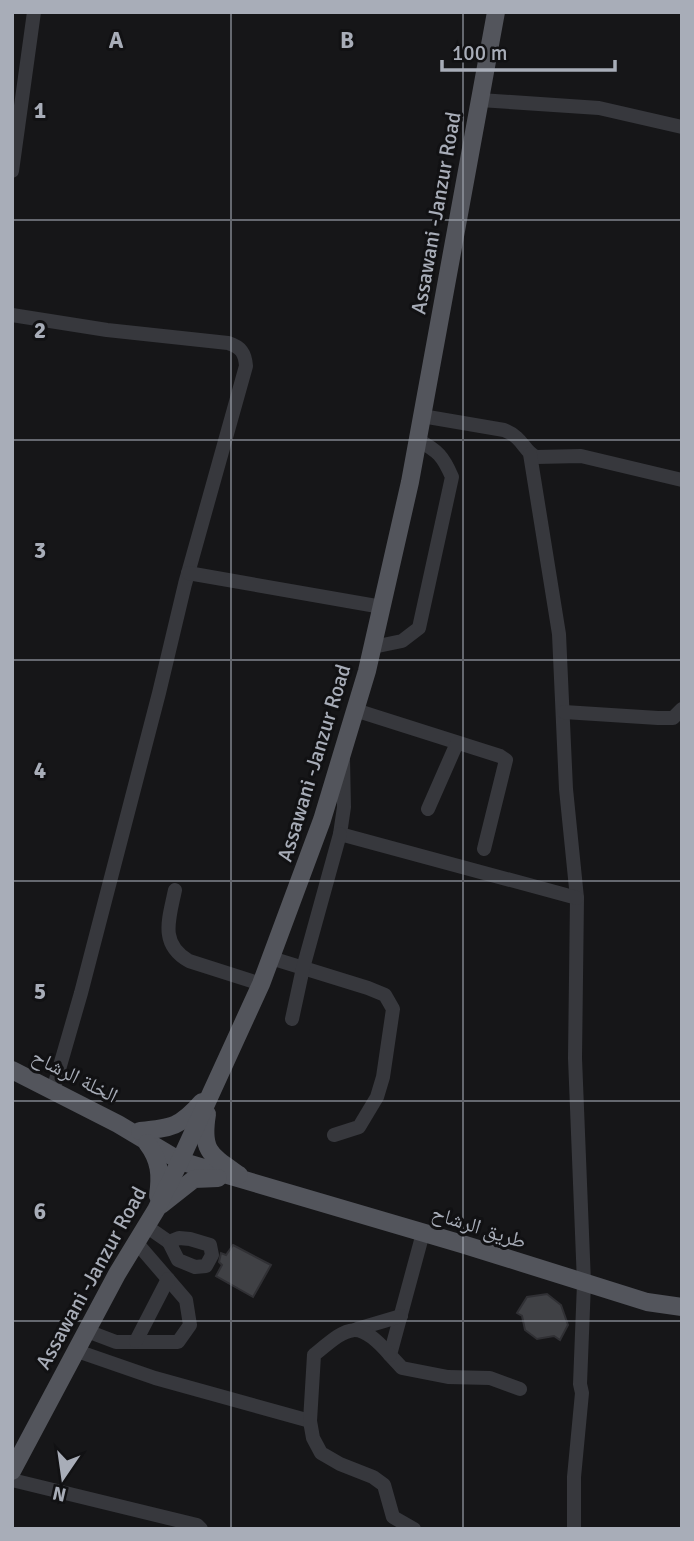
<svg xmlns="http://www.w3.org/2000/svg" width="694" height="1541" font-family="Signika,'Noto Naskh Arabic',sans-serif">
	<style>
		.building { fill: #404145; stroke: #303034; stroke-width: 2 }
		.lines { fill: none; stroke-linecap: round; stroke-linejoin: round }
		.minor { stroke: #37383d; stroke-width: 14 }
		.major { stroke: #53555c; stroke-width: 18 }
		.grid { fill: none; stroke: #a8adb8; stroke-width: 2; stroke-opacity: 0.55 }
		.labels { text-anchor: middle; dominant-baseline: central; stroke-width: 6; stroke-linejoin: round; paint-order: stroke }
		.street-label { font-size: 21px; fill: #a8adb8; stroke: #111113 }
		.grid-label { font-size: 23px; text-anchor: middle; font-weight: bold; fill: #a8adb8; stroke: #111113; stroke-width: 6; stroke-linejoin: round; paint-order: stroke }
	</style>
	<rect width="100%" height="100%" fill="#161618"/>
	<g class="building">
		<path d="M 233,1245 L 271,1265 L 253,1297 L 216,1276 L 222,1265 L 219,1262 L 221,1253 L 226,1255 Z"/>
		<path d="M 547,1294 L 561,1305 L 568,1325 L 560,1340 L 554,1336 L 537,1339 L 525,1330 L 522,1316 L 517,1313 L 527,1297 Z"/>
	</g>
	<g class="lines">
		<g class="minor">
			<path d="M 480,100 L 599,108 L 682,127"/>
			<path d="M 12,171 L 34,12"/>
			<path d="M 12,315 L 107,330 L 228,343 C 241,347 245,353 246,366 L 185,584 L 159,693 L 81,993 L 53,1090"/>
			<path d="M 422,416 L 504,430 C 524,438 523,451 536,457 L 581,456 L 682,480"/>
			<path d="M 530,454 L 559,634 L 566,789 L 577,898 L 575,1058 L 584,1283 L 580,1384 L 582,1393 L 574,1477 L 574,1529"/>
			<path d="M 188,573 L 382,607"/>
			<path d="M 373,647 L 402,641 L 419,628 L 452,477 C 443,456 438,451 418,440"/>
			<path d="M 355,710 L 500,756 L 506,760 L 484,849"/>
			<path d="M 564,712 L 658,718 L 673,718 L 682,709"/>
			<path d="M 343,759 L 344,807 L 340,834 L 577,898"/>
			<path d="M 428,809 L 457,743"/>
			<path d="M 175,890 C 169,919 159,944 189,961 L 261,984"/>
			<path d="M 271,958 L 368,988 L 385,995 L 393,1009 L 383,1077 L 377,1097 L 359,1127 L 334,1135"/>
			<path d="M 292,1019 L 303,968 L 340,834"/>
			<path d="M 146,1226 L 169,1242"/>
			<path d="M 423,1233 L 390,1355 L 402,1368 L 448,1377 L 490,1378 L 520,1389"/>
			<path d="M 179,1238 L 190,1239 L 210,1245 L 212,1255 L 206,1266 L 195,1267 L 178,1260 L 169,1242 Z"/>
			<path d="M 357,1329 L 401,1316"/>
			<path d="M 87,1331 L 116,1342 L 178,1342 L 190,1325 L 186,1300 L 136,1242"/>
			<path d="M 136,1341 L 168,1279"/>
			<path d="M 77,1351 L 155,1378 L 310,1421"/>
			<path d="M 390,1355 C 357,1317 348,1327 314,1355 L 310,1421 L 313,1438 L 321,1453 L 340,1464 L 373,1477 L 384,1485 L 393,1517 L 414,1529"/>
			<path d="M 12,1480 L 197,1525 L 201,1529"/>
		</g>
		<g class="major">
			<path d="M 12,1070 L 118,1124 L 180,1161 L 462,1244 L 647,1302 L 682,1307"/>
			<path d="M 207,1114 C 201,1151 210,1155 239,1175"/>
			<path d="M 140,1131 C 172,1128 180,1127 202,1102"/>
			<path d="M 147,1143 C 160,1160 161,1175 158,1196"/>
			<path d="M 161,1205 L 194,1179 L 218,1178"/>
			<path d="M 12,1471 L 117,1274 L 156,1210 L 180,1161 L 261,984 L 322,820 L 367,671 L 410,482 L 496,12"/>
		</g>
	</g>
	<path class="grid" d="M 231,12 L 231,1529M 463,12 L 463,1529M 12,220 L 682,220M 12,440 L 682,440M 12,660 L 682,660M 12,881 L 682,881M 12,1101 L 682,1101M 12,1321 L 682,1321"/>
	<g class="labels">
		<g class="street-label">
			<text transform="translate(436 213) rotate(-80)">Assawani -Janzur Road</text>
			<text transform="translate(314 763) rotate(-73)">Assawani -Janzur Road</text>
			<text transform="translate(75 1076) rotate(27)">الخلة الرشاح</text>
			<text transform="translate(479 1227) rotate(18)">طريق الرشاح</text>
			<text transform="translate(91 1278) rotate(-61)">Assawani -Janzur Road</text>
		</g>
	</g>
	<g class="grid-label">
		<text x="116" y="48">A</text>
		<text x="347" y="48">B</text>
		<text x="40" y="118">1</text>
		<text x="40" y="338">2</text>
		<text x="40" y="558">3</text>
		<text x="40" y="778">4</text>
		<text x="40" y="999">5</text>
		<text x="40" y="1219">6</text>
	</g>
	<rect width="694" height="1541" fill="none" stroke="#a8adb8" stroke-width="28"/>
	<g transform="translate(63 1478) rotate(193)" stroke="#111113" stroke-width="5" paint-order="stroke">
	<path d="M0-5L12 26L0 18L-12 26Z" fill="#a8adb8"/>
	<text y="-10" font-size="19" font-weight="bold" text-anchor="middle" fill="#a8adb8">N</text>
	</g>
	<path d="M442 60v10h173v-10" fill="none" stroke="#a8adb8" stroke-width="3.5"/>
	<text x="452" y="60" font-size="21" fill="#a8adb8" stroke="#111113" stroke-width="5" paint-order="stroke">100 m</text>
</svg>
